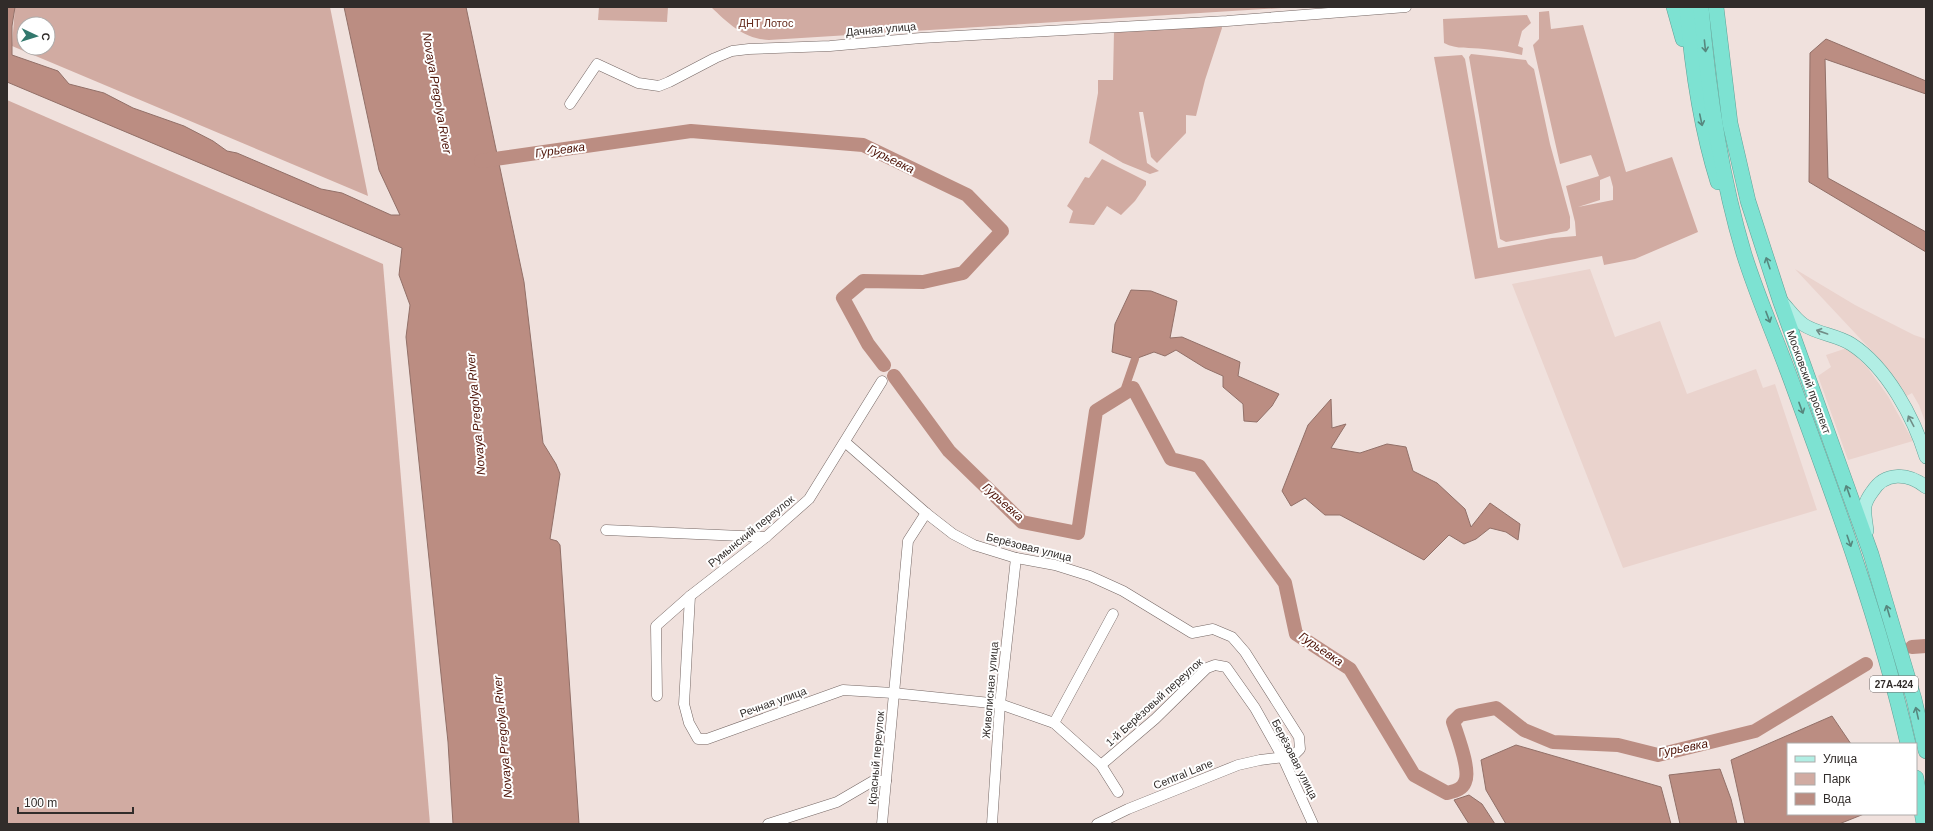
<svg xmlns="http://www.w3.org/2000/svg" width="1933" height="831" font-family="Helvetica,sans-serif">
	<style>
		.built { fill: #ead3cd }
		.green { fill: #d1aba2; fill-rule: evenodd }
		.water { fill: #bb8d82; stroke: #927068 }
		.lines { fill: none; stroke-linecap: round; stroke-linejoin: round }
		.canal { stroke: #bb8d82; stroke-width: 8 }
		.river { stroke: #bb8d82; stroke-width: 14 }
		.minor-casing { stroke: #756764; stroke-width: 11 }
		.major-casing { stroke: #62a297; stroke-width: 14 }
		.highway-casing { stroke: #62a297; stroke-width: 16 }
		.minor { stroke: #fff; stroke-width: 10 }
		.major { stroke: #b1eee4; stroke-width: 13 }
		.highway { stroke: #7de2d2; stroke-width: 15 }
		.oneway { stroke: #57877e }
		.oneway2 { stroke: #718d87 }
		.labels { text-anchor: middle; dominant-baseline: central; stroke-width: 4; stroke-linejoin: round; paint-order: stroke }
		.shield { fill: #fff; stroke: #6f6b6a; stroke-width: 1 }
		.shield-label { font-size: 10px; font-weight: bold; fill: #312c2a }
		.park-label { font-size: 11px; fill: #652a1c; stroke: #fff }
		.street-label { font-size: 11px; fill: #312c2a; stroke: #fff }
		.water-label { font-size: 12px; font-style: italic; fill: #4d1307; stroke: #fff }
	</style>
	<rect width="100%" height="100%" fill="#f0e1dd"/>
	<g class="built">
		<path d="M 1590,269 L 1615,337 L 1660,321 L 1687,394 L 1756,369 L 1763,388 L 1775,384 L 1817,510 L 1623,568 L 1512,284 Z"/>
		<path d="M 1795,269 L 1855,305 L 1914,335 L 1926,339 L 1926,424 L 1919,405 L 1912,393 L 1905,397 L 1897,387 L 1885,365 Z"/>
		<path d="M 1847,348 L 1867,367 L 1888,396 L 1913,441 L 1848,460 L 1818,376 L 1831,367 L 1826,355 Z"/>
	</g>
	<g class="green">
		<path d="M 15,7 L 330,7 L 368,196 L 12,46 ZM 24,24 L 48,24 L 48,48 L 24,48 Z"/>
		<path d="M 599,7 L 668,7 L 667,22 L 598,20 Z"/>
		<path d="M 711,7 L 1297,7 L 769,40 C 744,39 729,24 711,7 Z"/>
		<path d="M 1549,11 L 1551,29 L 1583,25 L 1626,172 L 1672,157 L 1698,232 L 1635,259 L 1604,265 L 1602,256 L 1475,279 L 1434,57 L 1462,55 L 1465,59 L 1498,248 L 1552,238 L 1576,236 L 1575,222 L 1566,186 L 1599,176 L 1591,155 L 1560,164 L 1533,45 L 1539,39 L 1539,12 ZM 1610,176 L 1613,187 L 1613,200 L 1578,207 L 1600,200 L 1600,180 Z"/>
		<path d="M 1527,15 L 1531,23 L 1522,31 L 1518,46 L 1523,48 L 1522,55 C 1510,52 1497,50 1484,49 C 1470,47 1457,50 1444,43 L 1443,19 Z"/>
		<path d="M 1221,24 L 1222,28 L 1205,80 L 1196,116 L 1186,115 L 1186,133 L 1157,163 L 1151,157 L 1143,112 L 1139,112 L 1147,163 L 1159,171 L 1150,174 L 1123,163 L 1089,143 L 1098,93 L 1098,80 L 1113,80 L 1114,31 Z"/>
		<path d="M 1471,54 L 1526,60 L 1528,64 L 1534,69 L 1550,144 L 1570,217 L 1570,228 L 1567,231 L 1506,242 L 1500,239 L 1469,57 Z"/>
		<path d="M 7,100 L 383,264 L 430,824 L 7,824 Z"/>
		<path d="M 1102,159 L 1146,181 L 1146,185 L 1135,201 L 1121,215 L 1107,206 L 1094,225 L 1069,223 L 1073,211 L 1067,206 L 1085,177 L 1089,178 Z"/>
	</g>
	<g class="water">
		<path d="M 7,7 L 15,7 L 12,26 L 12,55 L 58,71 L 69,84 L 104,93 L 133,108 L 184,126 L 213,141 L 227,151 L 237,153 L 321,189 L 342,193 L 391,215 L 400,215 L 379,170 L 344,7 L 466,7 L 524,282 L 543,443 L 556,464 L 560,474 L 550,539 L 557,541 L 560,545 L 579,824 L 453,824 L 448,742 L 406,337 L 410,305 L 399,275 L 402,248 L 7,82 Z"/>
		<path d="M 1826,39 L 1926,81 L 1926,94 L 1825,59 L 1828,178 L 1926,232 L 1926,252 L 1809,182 L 1810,53 Z"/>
		<path d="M 1131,290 L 1151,291 L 1177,301 L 1170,338 L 1182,337 L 1240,362 L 1238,376 L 1279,394 L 1272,406 L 1257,422 L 1244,421 L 1243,404 L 1223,387 L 1223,376 L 1205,368 L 1176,350 L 1165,356 L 1154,352 L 1135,359 L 1112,352 L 1115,324 Z"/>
		<path d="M 1331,399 L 1332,428 L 1346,424 L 1331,448 L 1360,453 L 1387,444 L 1406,447 L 1413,471 L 1437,483 L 1465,509 L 1471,527 L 1490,503 L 1520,524 L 1518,540 L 1506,532 L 1490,528 L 1476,539 L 1464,544 L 1449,535 L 1424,560 L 1340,515 L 1325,515 L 1305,498 L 1291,506 L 1282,491 L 1308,425 Z"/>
		<path d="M 1832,716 L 1851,744 L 1788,744 L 1788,814 L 1864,814 L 1839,824 L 1745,824 L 1731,760 Z"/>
		<path d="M 1516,745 L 1661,787 L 1671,824 L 1506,824 L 1486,790 L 1481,760 Z"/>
		<path d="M 1720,769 L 1731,799 L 1737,824 L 1680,824 L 1669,775 Z"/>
		<path d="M 1469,795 L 1482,804 L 1495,824 L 1469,824 L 1454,800 Z"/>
	</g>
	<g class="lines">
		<path class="canal" d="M 1123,394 L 1135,359"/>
		<g class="river">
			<path d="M 481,161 L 691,131 L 863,145 L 967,195 L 1002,231 L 963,273 L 923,282 L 863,281 L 843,298 L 868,344 L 884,365"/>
			<path d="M 894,376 L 949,451 L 1022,522 L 1078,533 L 1096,411 L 1133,388 L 1171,459 L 1199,466 L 1285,583 L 1296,634 L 1350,669 L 1414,775 L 1447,793 C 1454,791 1462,790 1465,782 C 1471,770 1457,735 1453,722 L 1460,715 L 1496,708 L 1524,730 L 1553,742 L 1618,745 L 1658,755 L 1755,731 L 1866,664"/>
			<path d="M 1912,647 L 1926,646"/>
		</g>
		<defs>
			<g id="minor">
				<path d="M 570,104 L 597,64 L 638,83 L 659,86 L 669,82 L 715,58 L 732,51 L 749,49 L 830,46 L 921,38 L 1227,21 L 1406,7"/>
				<path d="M 845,442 L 926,513 L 953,534 L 974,545 L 1016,558 L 1055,565 L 1090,576 L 1123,591 L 1192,633 L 1213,629 L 1232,637 L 1245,652 L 1299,737 L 1300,749 L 1293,756 L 1260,760 L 1238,765 L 1128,809 L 1097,824"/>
				<path d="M 606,530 L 766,537"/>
				<path d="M 690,596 L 684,704 L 689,723 L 698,739 L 707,739 L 843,690 L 893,693 L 1000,704 L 1054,723 L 1101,765 L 1118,792"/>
				<path d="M 657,696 L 656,626 L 690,596 L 766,537 L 809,499 L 882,381"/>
				<path d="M 1054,723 L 1113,614"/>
				<path d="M 1101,765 L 1155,719 L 1207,668 L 1215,665 L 1226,667 L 1255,708 L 1283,758 L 1313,824"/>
				<path d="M 768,824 L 837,802 L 873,781 L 886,781"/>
				<path d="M 882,824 L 908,541 L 926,513"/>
				<path d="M 992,824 L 1000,704 L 1016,558"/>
			</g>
			<g id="major">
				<path d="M 1781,301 C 1788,308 1795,319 1804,325 C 1818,334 1837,335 1851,344 C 1887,367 1914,418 1926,457"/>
				<path d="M 1867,531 C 1866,522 1864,514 1865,506 C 1866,501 1869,496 1872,492 C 1885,471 1908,473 1926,487"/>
			</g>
			<g id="highway">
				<path d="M 1674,7 L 1683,39"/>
				<path d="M 1687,7 C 1692,67 1700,125 1718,182"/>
				<path d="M 1701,7 C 1708,90 1720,174 1744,254 C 1758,299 1778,343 1794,388 C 1837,505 1880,622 1908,744"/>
				<path d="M 1716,7 L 1730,123 L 1748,201 L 1780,300 L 1871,554 L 1914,699 L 1926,751"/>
				<path d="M 1916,778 L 1924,824"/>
			</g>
		</defs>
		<use href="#minor" class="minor-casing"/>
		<use href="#major" class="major-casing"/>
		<use href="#highway" class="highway-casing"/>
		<use href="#minor" class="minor"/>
		<use href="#major" class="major"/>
		<use href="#highway" class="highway"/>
	</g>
	<defs><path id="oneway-shaft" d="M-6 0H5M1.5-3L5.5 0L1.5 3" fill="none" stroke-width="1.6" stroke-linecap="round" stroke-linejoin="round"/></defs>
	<g class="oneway">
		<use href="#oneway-shaft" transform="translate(1705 46) rotate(84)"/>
		<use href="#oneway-shaft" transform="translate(1701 120) rotate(78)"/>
		<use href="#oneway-shaft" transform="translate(1768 263) rotate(-109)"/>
		<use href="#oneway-shaft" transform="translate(1768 317) rotate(69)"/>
		<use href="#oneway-shaft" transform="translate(1801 408) rotate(70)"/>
		<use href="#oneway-shaft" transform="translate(1848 491) rotate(-110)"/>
		<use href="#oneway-shaft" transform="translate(1849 541) rotate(71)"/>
		<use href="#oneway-shaft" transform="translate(1888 611) rotate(-107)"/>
		<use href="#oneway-shaft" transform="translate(1917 713) rotate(-103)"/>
	</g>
	<g class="oneway2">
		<use href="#oneway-shaft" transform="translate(1822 332) rotate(-161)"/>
		<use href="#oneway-shaft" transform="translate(1911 421) rotate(-118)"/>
	</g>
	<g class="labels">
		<rect class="shield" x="1870" y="676" width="48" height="16" rx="3"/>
		<g class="shield-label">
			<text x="1894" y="684">27А-424</text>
		</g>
		<g class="park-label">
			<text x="766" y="23">ДНТ Лотос</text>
		</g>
		<g class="street-label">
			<text transform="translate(881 29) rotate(-5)">Дачная улица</text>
			<text transform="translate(1809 382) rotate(70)">Московский проспект</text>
			<text transform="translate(751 531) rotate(-39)">Румынский переулок</text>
			<text transform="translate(1029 547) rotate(14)">Берёзовая улица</text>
			<text transform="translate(990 690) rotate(-85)">Живописная улица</text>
			<text transform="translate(773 702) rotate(-20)">Речная улица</text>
			<text transform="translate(1154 702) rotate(-42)">1-й Берёзовый переулок</text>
			<text transform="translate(876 758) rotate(-85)">Красный переулок</text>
			<text transform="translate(1295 759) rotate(63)">Берёзовая улица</text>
			<text transform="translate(1183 774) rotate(-22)">Central Lane</text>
		</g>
		<g class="water-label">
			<text transform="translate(437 93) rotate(80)">Novaya Pregolya River</text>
			<text transform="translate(560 150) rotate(-8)">Гурьевка</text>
			<text transform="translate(891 159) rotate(26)">Гурьевка</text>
			<text transform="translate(476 414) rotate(-95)">Novaya Pregolya River</text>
			<text transform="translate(1003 502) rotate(42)">Гурьевка</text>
			<text transform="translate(1321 649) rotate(34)">Гурьевка</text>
			<text transform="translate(503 737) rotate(-95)">Novaya Pregolya River</text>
			<text transform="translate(1683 748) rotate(-11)">Гурьевка</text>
		</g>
	</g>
	<rect width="1933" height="831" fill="none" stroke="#312c2a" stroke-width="16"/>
	<rect x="1787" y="743" width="130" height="72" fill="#ffffff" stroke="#adabaa"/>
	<rect x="1795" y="756" width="20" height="6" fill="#b1eee4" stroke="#adabaa"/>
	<text x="1823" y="763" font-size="12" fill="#312c2a">Улица</text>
	<rect x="1795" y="773" width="20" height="12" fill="#d1aba2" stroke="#adabaa"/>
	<text x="1823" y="783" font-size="12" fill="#312c2a">Парк</text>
	<rect x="1795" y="793" width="20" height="12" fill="#bb8d82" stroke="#adabaa"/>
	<text x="1823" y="803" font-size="12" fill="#312c2a">Вода</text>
	<g transform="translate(36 36) rotate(94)"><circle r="19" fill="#ffffff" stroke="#adabaa"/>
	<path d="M0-3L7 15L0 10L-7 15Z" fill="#32786d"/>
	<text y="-6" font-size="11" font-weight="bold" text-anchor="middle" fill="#312c2a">С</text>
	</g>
	<path d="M18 807v6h115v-6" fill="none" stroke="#312c2a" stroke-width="2"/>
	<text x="24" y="807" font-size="12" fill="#312c2a" stroke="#ffffff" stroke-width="3" paint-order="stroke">100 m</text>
</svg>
